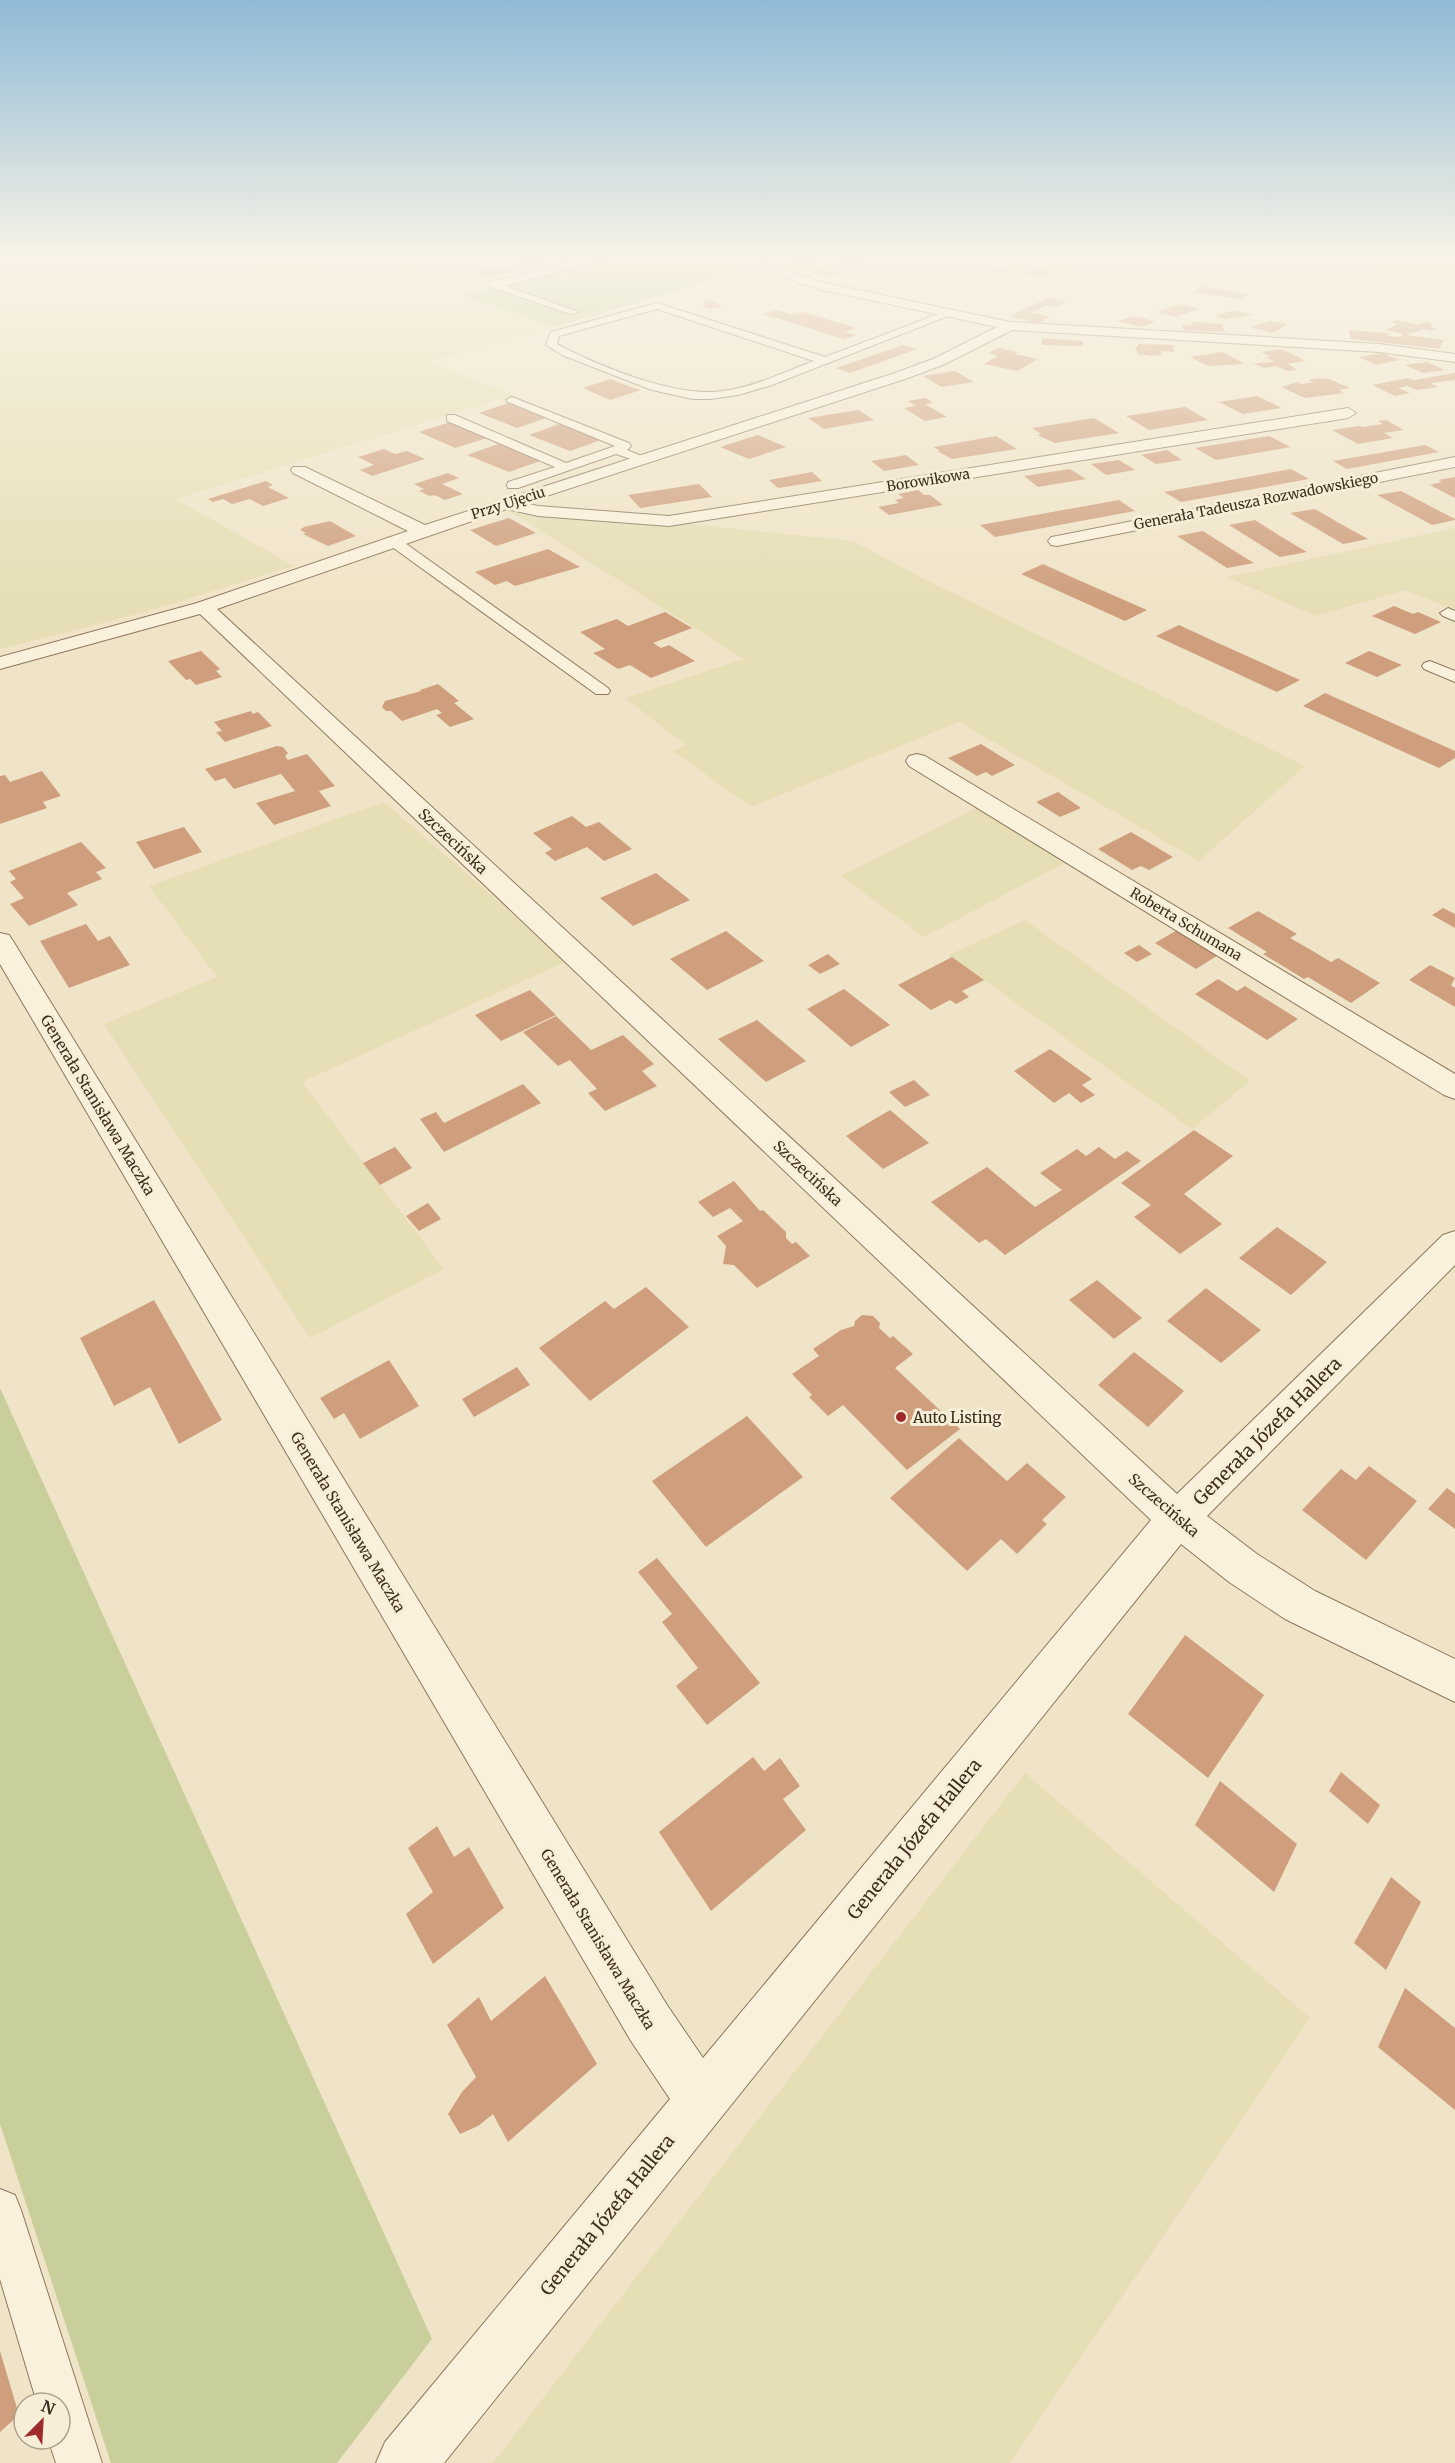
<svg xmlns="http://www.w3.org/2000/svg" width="1455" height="2463" font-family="Merriweather,serif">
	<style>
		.farmland { fill: #e6deb5 }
		.green { fill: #c9cf9b }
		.building { fill: #cf9f7d }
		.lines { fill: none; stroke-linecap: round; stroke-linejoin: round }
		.lane-casing { stroke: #8d765c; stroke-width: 2 }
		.street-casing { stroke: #8d765c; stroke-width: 2 }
		.lane { fill: #faf1dc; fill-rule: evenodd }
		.street { fill: #faf1dc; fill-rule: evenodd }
		.poi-dot { fill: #9e2a2b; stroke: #f7eed8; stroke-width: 2 }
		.labels { text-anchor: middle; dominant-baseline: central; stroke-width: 6; stroke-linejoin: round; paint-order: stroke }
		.far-street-label { font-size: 14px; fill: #3d2e20; stroke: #f7eed8 }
		.street-label { font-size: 15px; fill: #3d2e20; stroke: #f7eed8 }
		.poi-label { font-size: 15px; fill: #3d2e20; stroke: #f7eed8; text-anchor: start }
		.near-street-label { font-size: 18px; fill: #3d2e20; stroke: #f7eed8 }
	</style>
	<rect width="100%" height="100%" fill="#f0e4c8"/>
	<g class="farmland">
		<path d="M 0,256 L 362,256 L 293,274 L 323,283 L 411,264 L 490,289 L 463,297 L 555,327 L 428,362 L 514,395 L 176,499 L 294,566 L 145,612 L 0,649 Z"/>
		<path d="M 1098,256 L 1245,257 L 1259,256 L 1110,302 L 1035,285 L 1113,261 Z"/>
		<path d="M 1402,256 L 1455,256 L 1455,306 L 1400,296 L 1412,289 L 1348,274 Z"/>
		<path d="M 509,511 L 659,526 L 691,524 L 853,541 L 926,580 L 1305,766 L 1199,861 L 959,722 L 751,807 L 673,751 L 686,745 L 625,698 L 744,659 Z"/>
		<path d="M 1455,528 L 1455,610 L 1405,590 L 1316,616 L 1227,577 Z"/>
		<path d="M 384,802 L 567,961 L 302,1082 L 444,1269 L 310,1338 L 104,1024 L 217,977 L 149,886 Z"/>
		<path d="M 984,804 L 1072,859 L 924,937 L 841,876 Z"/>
		<path d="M 1025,920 L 1250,1081 L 1192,1129 L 949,955 Z"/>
		<path d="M 1025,1773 L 1310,2018 L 1010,2463 L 493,2463 Z"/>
	</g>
	<g class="green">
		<path d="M 617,256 L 709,256 L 748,269 L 555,327 L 462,296 Z"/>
		<path d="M 0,1388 L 432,2339 L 337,2463 L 111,2463 L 0,2124 Z"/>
	</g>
	<g class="building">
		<path d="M 838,256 L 846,256 L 875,265 L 865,267 L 850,263 L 827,267 L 846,272 L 828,278 L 805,270 L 843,261 L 833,258 Z"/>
		<path d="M 995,256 L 1031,256 L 1021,262 Z"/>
		<path d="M 538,257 L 553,261 L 533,266 L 520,262 Z"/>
		<path d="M 802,259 L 820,265 L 802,269 L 783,264 Z"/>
		<path d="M 1012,264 L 1023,266 L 999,274 L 988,271 Z"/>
		<path d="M 1058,264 L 1075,268 L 1039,277 L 1023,273 Z"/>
		<path d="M 495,265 L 513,271 L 487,277 L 473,272 Z"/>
		<path d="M 1204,284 L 1208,285 L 1205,287 L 1250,294 L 1243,300 L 1194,292 Z"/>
		<path d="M 1048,298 L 1068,302 L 1056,307 L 1048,305 L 1030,312 L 1050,317 L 1038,323 L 1009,316 Z"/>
		<path d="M 708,300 L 723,306 L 710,309 L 701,306 L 707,304 L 701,302 Z"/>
		<path d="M 1181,304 L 1199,309 L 1175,317 L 1157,312 Z"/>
		<path d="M 777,310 L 793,315 L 803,312 L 856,328 L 845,332 L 857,335 L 844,339 L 763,314 Z"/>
		<path d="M 1235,310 L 1253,315 L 1226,319 L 1215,316 Z"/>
		<path d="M 1130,317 L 1140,317 L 1156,322 L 1141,327 L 1118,321 Z"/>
		<path d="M 1396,320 L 1419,325 L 1425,322 L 1434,324 L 1429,327 L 1436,328 L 1431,331 L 1423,329 L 1407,335 L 1444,340 L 1439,349 L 1351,339 L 1349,330 L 1388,333 L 1389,336 L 1401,337 L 1403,334 L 1385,330 L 1398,324 L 1391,323 Z"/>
		<path d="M 1271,321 L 1287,324 L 1273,333 L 1250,327 Z"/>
		<path d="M 1192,322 L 1222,324 L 1225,332 L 1183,330 L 1182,326 L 1192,325 Z"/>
		<path d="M 1042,338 L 1083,341 L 1083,346 L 1042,345 Z"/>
		<path d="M 1138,344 L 1173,345 L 1174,352 L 1161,351 L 1162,355 L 1153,356 L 1138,354 L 1135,347 L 1138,347 Z"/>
		<path d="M 903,345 L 917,349 L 850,373 L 836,368 Z"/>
		<path d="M 999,348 L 1018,352 L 1014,354 L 1038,359 L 1017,371 L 984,364 L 998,356 L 988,353 Z"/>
		<path d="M 1282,349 L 1306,361 L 1287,364 L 1298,370 L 1287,371 L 1276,366 L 1264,368 L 1253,363 L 1275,362 L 1265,357 L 1271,357 L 1261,352 Z"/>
		<path d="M 1222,352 L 1245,364 L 1209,366 L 1190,357 Z"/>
		<path d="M 1382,353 L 1399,360 L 1376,365 L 1359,357 Z"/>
		<path d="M 1427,362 L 1445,370 L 1423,373 L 1405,365 Z"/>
		<path d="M 955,371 L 974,382 L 942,387 L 923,376 Z"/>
		<path d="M 1455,373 L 1455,380 L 1431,383 L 1438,387 L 1417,390 L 1407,386 L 1398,388 L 1410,393 L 1395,396 L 1372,385 L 1408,378 L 1414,380 Z"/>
		<path d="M 1319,378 L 1329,379 L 1350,388 L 1339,390 L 1344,393 L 1305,398 L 1281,387 L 1297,382 L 1302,384 L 1314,382 L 1308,380 Z"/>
		<path d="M 610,379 L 634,388 L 641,390 L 610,400 L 583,388 Z"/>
		<path d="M 1257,396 L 1282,408 L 1243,414 L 1219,402 Z"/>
		<path d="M 925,398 L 933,403 L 925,404 L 947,417 L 925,421 L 904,408 L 916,406 L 908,401 Z"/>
		<path d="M 508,403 L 528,411 L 546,418 L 517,428 L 479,413 Z"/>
		<path d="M 1185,407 L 1208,420 L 1149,430 L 1126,416 Z"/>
		<path d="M 858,410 L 874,420 L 824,429 L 808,418 Z"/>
		<path d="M 1094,418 L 1119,433 L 1055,443 L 1037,435 L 1041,434 L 1032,428 Z"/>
		<path d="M 1386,420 L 1404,430 L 1384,433 L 1393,438 L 1358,444 L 1332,430 L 1359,426 L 1363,427 L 1383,424 L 1378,421 Z"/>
		<path d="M 450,422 L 487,438 L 455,448 L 419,432 Z"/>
		<path d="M 559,424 L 579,432 L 601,440 L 570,451 L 529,435 Z"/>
		<path d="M 758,435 L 786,447 L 749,459 L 720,447 Z"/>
		<path d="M 996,436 L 1017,449 L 952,459 L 937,451 L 940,451 L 934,447 Z"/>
		<path d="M 1269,436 L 1291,447 L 1216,460 L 1195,448 Z"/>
		<path d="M 498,444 L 519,452 L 540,461 L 509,472 L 467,455 Z"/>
		<path d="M 1425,445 L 1439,452 L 1347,469 L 1333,461 Z"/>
		<path d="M 384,449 L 395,454 L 407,451 L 425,459 L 372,476 L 360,470 L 374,465 L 358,457 Z"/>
		<path d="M 1167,450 L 1182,460 L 1156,464 L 1141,455 Z"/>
		<path d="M 906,455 L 919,465 L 884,471 L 871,461 Z"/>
		<path d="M 1119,460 L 1135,470 L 1106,475 L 1091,464 Z"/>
		<path d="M 1070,469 L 1086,479 L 1038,487 L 1024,476 Z"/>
		<path d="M 1291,469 L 1309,479 L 1181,502 L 1164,492 Z"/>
		<path d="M 812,472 L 822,481 L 778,488 L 769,480 Z"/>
		<path d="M 448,473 L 459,478 L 442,484 L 463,494 L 445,500 L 435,495 L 430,496 L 419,491 L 424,489 L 414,484 Z"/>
		<path d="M 1455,477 L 1455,498 L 1430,485 L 1442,482 L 1438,480 Z"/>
		<path d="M 266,481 L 273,485 L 268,487 L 289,498 L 263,506 L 250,499 L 232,504 L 223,499 L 213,502 L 208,499 Z"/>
		<path d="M 699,484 L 712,497 L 640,508 L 628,495 Z"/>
		<path d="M 918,490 L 924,495 L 930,495 L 943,505 L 889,515 L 878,507 L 899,503 L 895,500 L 904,498 L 898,494 Z"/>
		<path d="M 1401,491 L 1455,519 L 1455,520 L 1432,525 L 1377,495 Z"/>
		<path d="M 1119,500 L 1135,511 L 995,537 L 980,525 Z"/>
		<path d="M 1315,509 L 1341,524 L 1368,539 L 1343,544 L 1290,513 Z"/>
		<path d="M 509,518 L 536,533 L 496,546 L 470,530 Z"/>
		<path d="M 1255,520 L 1280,536 L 1307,552 L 1280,557 L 1229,525 Z"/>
		<path d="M 330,521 L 356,536 L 328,546 L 303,534 L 306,533 L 300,530 L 304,527 Z"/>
		<path d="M 1203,531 L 1228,547 L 1254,563 L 1227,568 L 1177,536 Z"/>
		<path d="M 548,549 L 580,567 L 515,586 L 507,581 L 495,585 L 475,572 Z"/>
		<path d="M 1043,564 L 1076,579 L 1147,610 L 1125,621 L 1021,574 Z"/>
		<path d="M 1394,606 L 1413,614 L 1418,612 L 1441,622 L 1415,634 L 1372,616 Z"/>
		<path d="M 665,612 L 692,628 L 653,643 L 661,648 L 669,645 L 695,661 L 651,678 L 630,665 L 618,669 L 593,653 L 605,649 L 580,632 L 617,619 L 628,626 Z"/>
		<path d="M 1179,625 L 1218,643 L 1300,680 L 1277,692 L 1156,636 Z"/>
		<path d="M 201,651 L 220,669 L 216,671 L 222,677 L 196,685 L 190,679 L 186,680 L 168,661 Z"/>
		<path d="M 1369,651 L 1374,653 L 1402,665 L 1377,677 L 1345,663 Z"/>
		<path d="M 438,684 L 459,701 L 454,703 L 474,719 L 450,727 L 436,715 L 442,713 L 437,709 L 402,721 L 391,711 L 386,711 L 382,707 L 385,701 L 421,691 L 420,690 Z"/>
		<path d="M 1325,693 L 1455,751 L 1455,758 L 1439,768 L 1303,706 Z"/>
		<path d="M 251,711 L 253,714 L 258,712 L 272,726 L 225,742 L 216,732 L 222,731 L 214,722 Z"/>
		<path d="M 981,744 L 1015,765 L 992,776 L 986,772 L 977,776 L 948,758 Z"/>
		<path d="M 277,746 L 283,747 L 288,753 L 285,756 L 288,760 L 307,754 L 335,786 L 319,791 L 331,806 L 274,825 L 256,803 L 295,791 L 281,774 L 234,789 L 225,778 L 215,781 L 205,769 Z"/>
		<path d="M 42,771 L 61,796 L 43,802 L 47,808 L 0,824 L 0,776 L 5,775 L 10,782 Z"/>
		<path d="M 1058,792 L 1081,808 L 1060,817 L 1036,802 Z"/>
		<path d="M 572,816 L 586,827 L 599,822 L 632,849 L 604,861 L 587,847 L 555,861 L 545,853 L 552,849 L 533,833 Z"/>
		<path d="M 184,827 L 202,852 L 154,869 L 136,842 Z"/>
		<path d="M 1131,832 L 1173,857 L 1149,870 L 1141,866 L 1132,870 L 1098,849 Z"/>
		<path d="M 81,842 L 106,868 L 96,872 L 102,879 L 67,893 L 78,905 L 29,926 L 10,904 L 24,898 L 10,882 L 16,879 L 9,871 Z"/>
		<path d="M 656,873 L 690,900 L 633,926 L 600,898 Z"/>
		<path d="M 1443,908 L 1455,914 L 1455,928 L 1432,915 Z"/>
		<path d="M 1258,911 L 1297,934 L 1290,938 L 1311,950 L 1331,962 L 1338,958 L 1380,983 L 1351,1003 L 1308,977 L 1304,979 L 1263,954 L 1267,952 L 1228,928 Z"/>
		<path d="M 86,924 L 98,941 L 110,936 L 130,965 L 69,988 L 40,941 Z"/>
		<path d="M 1179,929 L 1220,954 L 1196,969 L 1155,943 Z"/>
		<path d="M 726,931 L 764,961 L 707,990 L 670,959 Z"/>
		<path d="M 1139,945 L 1152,954 L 1137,962 L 1124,953 Z"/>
		<path d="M 828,954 L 840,964 L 820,974 L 808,965 Z"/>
		<path d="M 952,957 L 984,980 L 962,991 L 969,997 L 956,1004 L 950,1000 L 931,1010 L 898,985 Z"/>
		<path d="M 1430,965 L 1455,978 L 1451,985 L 1455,988 L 1455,1007 L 1409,980 Z"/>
		<path d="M 1218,979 L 1237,991 L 1245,986 L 1298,1019 L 1267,1040 L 1195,994 Z"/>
		<path d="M 844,989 L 890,1025 L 851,1047 L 807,1009 Z"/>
		<path d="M 530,990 L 556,1015 L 501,1041 L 475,1015 Z"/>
		<path d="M 556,1016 L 591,1050 L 623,1035 L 654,1064 L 642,1071 L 657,1086 L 605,1111 L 588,1093 L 597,1089 L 570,1060 L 558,1066 L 523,1032 Z"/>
		<path d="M 757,1020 L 806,1061 L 766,1082 L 718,1039 Z"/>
		<path d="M 1050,1049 L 1092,1079 L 1082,1085 L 1095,1095 L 1081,1103 L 1069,1093 L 1054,1103 L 1014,1071 Z"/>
		<path d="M 914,1080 L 930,1095 L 905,1107 L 889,1092 Z"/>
		<path d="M 523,1084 L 541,1103 L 444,1152 L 420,1119 L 436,1112 L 444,1123 Z"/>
		<path d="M 890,1110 L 929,1143 L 883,1169 L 846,1136 Z"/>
		<path d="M 1194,1130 L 1233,1156 L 1184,1194 L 1222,1224 L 1180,1254 L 1134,1217 L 1151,1205 L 1121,1183 Z"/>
		<path d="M 395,1147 L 412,1168 L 380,1185 L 363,1163 Z"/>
		<path d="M 1099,1147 L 1115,1159 L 1127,1151 L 1141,1161 L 1005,1255 L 986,1239 L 979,1243 L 931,1202 L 987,1167 L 1035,1207 L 1062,1190 L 1040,1173 L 1077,1149 L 1086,1156 Z"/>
		<path d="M 734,1181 L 760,1211 L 763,1210 L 786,1232 L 786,1238 L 792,1244 L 796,1242 L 810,1256 L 757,1288 L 734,1265 L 723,1264 L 726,1246 L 717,1236 L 743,1221 L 730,1208 L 713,1217 L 698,1202 Z"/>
		<path d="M 428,1203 L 441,1219 L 419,1231 L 406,1216 Z"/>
		<path d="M 1277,1227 L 1327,1262 L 1291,1295 L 1239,1258 Z"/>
		<path d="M 1097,1280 L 1142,1318 L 1114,1339 L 1069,1300 Z"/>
		<path d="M 646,1287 L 689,1327 L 590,1401 L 539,1348 L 605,1301 L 614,1309 Z"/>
		<path d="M 1206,1288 L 1261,1330 L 1221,1363 L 1167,1321 Z"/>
		<path d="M 154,1300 L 222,1420 L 179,1444 L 150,1387 L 114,1406 L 80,1338 Z"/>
		<path d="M 862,1315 L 873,1316 L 880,1323 L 879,1328 L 890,1338 L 893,1336 L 913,1354 L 895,1368 L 960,1429 L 907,1470 L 843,1405 L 828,1416 L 809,1397 L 812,1395 L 792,1374 L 819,1356 L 813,1349 L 841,1330 L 854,1326 L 855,1321 Z"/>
		<path d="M 1134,1352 L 1184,1391 L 1148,1427 L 1098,1385 Z"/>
		<path d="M 389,1360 L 419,1406 L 360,1439 L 344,1413 L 334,1419 L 320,1398 Z"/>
		<path d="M 517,1367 L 530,1385 L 474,1417 L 462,1399 Z"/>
		<path d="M 747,1416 L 803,1477 L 706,1547 L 652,1481 Z"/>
		<path d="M 959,1438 L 1007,1481 L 1027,1463 L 1066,1497 L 1042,1520 L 1047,1524 L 1017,1554 L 1001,1539 L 967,1571 L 890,1498 Z"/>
		<path d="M 1369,1466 L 1417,1501 L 1366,1560 L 1302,1510 L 1341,1469 L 1356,1480 Z"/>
		<path d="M 1447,1488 L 1455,1494 L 1455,1529 L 1428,1509 Z"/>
		<path d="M 657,1558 L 760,1683 L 707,1725 L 676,1686 L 698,1668 L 662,1622 L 672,1614 L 638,1572 Z"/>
		<path d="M 1185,1635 L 1264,1695 L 1208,1778 L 1128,1714 Z"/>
		<path d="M 753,1757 L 764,1771 L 780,1758 L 800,1786 L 783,1799 L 806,1830 L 711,1911 L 659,1832 Z"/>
		<path d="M 1341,1772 L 1380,1805 L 1368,1824 L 1329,1791 Z"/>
		<path d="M 1220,1781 L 1297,1844 L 1274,1892 L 1195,1825 Z"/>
		<path d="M 437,1826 L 454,1857 L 469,1847 L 504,1908 L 433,1964 L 406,1914 L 433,1892 L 408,1848 Z"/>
		<path d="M 1391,1877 L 1421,1902 L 1386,1970 L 1354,1943 Z"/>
		<path d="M 545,1976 L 597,2064 L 508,2142 L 493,2114 L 478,2126 L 460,2134 L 448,2114 L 462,2092 L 476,2077 L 447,2025 L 479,1997 L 491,2021 Z"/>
		<path d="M 1405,1988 L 1455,2028 L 1455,2110 L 1378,2047 Z"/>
		<path d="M 0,2351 L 19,2415 L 0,2432 Z"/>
	</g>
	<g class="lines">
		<defs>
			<g id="lane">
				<path d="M 491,283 L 497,283 L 579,312 L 570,314 L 491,287 Z"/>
				<path d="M 657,303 L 825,357 L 944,312 L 953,314 L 772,385 L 738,395 L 710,399 L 693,399 L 652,390 L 562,355 L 546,345 L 551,332 ZM 657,309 L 814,361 C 784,372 754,387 723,391 C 676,398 598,366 557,344 L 559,336 Z"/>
				<path d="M 512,397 L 629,443 L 631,446 L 627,450 L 649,459 L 643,463 L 616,454 L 518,488 L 508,488 L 507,485 L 508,482 L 555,467 L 447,421 L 447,415 L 455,415 L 566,463 L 615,446 L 508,402 L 506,400 Z"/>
				<path d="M 393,537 L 398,538 L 608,688 L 610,691 L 608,694 L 596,694 L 388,544 L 386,541 L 388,538 Z"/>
				<path d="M 1448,608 L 1455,611 L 1455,621 L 1443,616 L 1440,613 Z"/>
				<path d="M 1430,661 L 1455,671 L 1455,682 L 1424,669 L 1422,666 L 1424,663 Z"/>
				<path d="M 0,2189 L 15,2195 L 21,2210 L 102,2463 L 56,2463 L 48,2439 L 60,2439 L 60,2403 L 37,2403 L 0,2279 Z"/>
			</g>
			<g id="street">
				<path d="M 594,256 L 615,256 L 613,258 L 494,289 L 488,285 L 490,282 Z"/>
				<path d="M 721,256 L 740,256 L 825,283 L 1010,322 L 1379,344 L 1455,354 L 1455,362 L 1379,352 L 1012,330 L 943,365 L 905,379 L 525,503 L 538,506 L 669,516 L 1348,408 L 1356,413 L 1348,418 L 669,526 L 538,516 L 507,509 L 217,609 L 1177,1494 L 1443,1235 L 1455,1231 L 1455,1265 L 1207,1516 L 1257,1554 L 1315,1591 L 1455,1659 L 1455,1702 L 1285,1619 L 1229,1582 L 1181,1544 L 444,2463 L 376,2463 L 385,2442 L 670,2099 L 631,2041 L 0,964 L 0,933 L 9,935 L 13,941 L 667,2005 L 703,2058 L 1151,1520 L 200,614 L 0,669 L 0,657 L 197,603 L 408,531 L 293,473 L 291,470 L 293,467 L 305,467 L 425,525 L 895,373 L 933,359 L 997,327 L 818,289 Z"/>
				<path d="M 1455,457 L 1455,467 L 1057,546 L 1051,545 L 1048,541 L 1051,537 L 1057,536 Z"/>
				<path d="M 917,754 L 925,756 L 1455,1074 L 1455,1099 L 1444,1095 L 909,766 L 906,761 L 909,756 Z"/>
			</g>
		</defs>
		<use href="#lane" class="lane-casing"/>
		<use href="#street" class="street-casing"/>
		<use href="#lane" class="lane"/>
		<use href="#street" class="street"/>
	</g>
	<linearGradient id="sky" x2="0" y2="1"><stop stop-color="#8fbad6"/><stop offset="0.43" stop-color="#f8f3e6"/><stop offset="1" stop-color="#f8f3e6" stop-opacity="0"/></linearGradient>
	<rect width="1455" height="601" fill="url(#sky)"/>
	<circle class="poi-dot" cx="901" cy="1417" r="6"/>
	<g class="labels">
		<g class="far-street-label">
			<text transform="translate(928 480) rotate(-9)">Borowikowa</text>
			<text transform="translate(1256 501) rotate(-11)">Generała Tadeusza Rozwadowskiego</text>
			<text transform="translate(508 503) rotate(-18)">Przy Ujęciu</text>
			<text transform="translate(1186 924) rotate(31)">Roberta Schumana</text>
		</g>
		<g class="street-label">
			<text transform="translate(453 841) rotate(43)">Szczecińska</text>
			<text transform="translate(98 1105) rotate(59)">Generała Stanisława Maczka</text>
			<text transform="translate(808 1173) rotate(43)">Szczecińska</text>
			<text transform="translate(1164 1505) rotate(41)">Szczecińska</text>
			<text transform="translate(348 1522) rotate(59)">Generała Stanisława Maczka</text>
			<text transform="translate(598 1939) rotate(59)">Generała Stanisława Maczka</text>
		</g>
		<g class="poi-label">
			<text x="913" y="1417">Auto Listing</text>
		</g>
		<g class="near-street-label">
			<text transform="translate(1267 1431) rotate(-45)">Generała Józefa Hallera</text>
			<text transform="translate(914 1839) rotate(-51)">Generała Józefa Hallera</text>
			<text transform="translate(607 2215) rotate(-51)">Generała Józefa Hallera</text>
		</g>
	</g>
	<g transform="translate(42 2421) rotate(24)"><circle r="28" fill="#f7eed8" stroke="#ada18e" stroke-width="1.5"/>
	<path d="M0-4.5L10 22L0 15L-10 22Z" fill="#9e2a2b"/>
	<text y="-9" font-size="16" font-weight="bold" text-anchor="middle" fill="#3d2e20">N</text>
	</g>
</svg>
